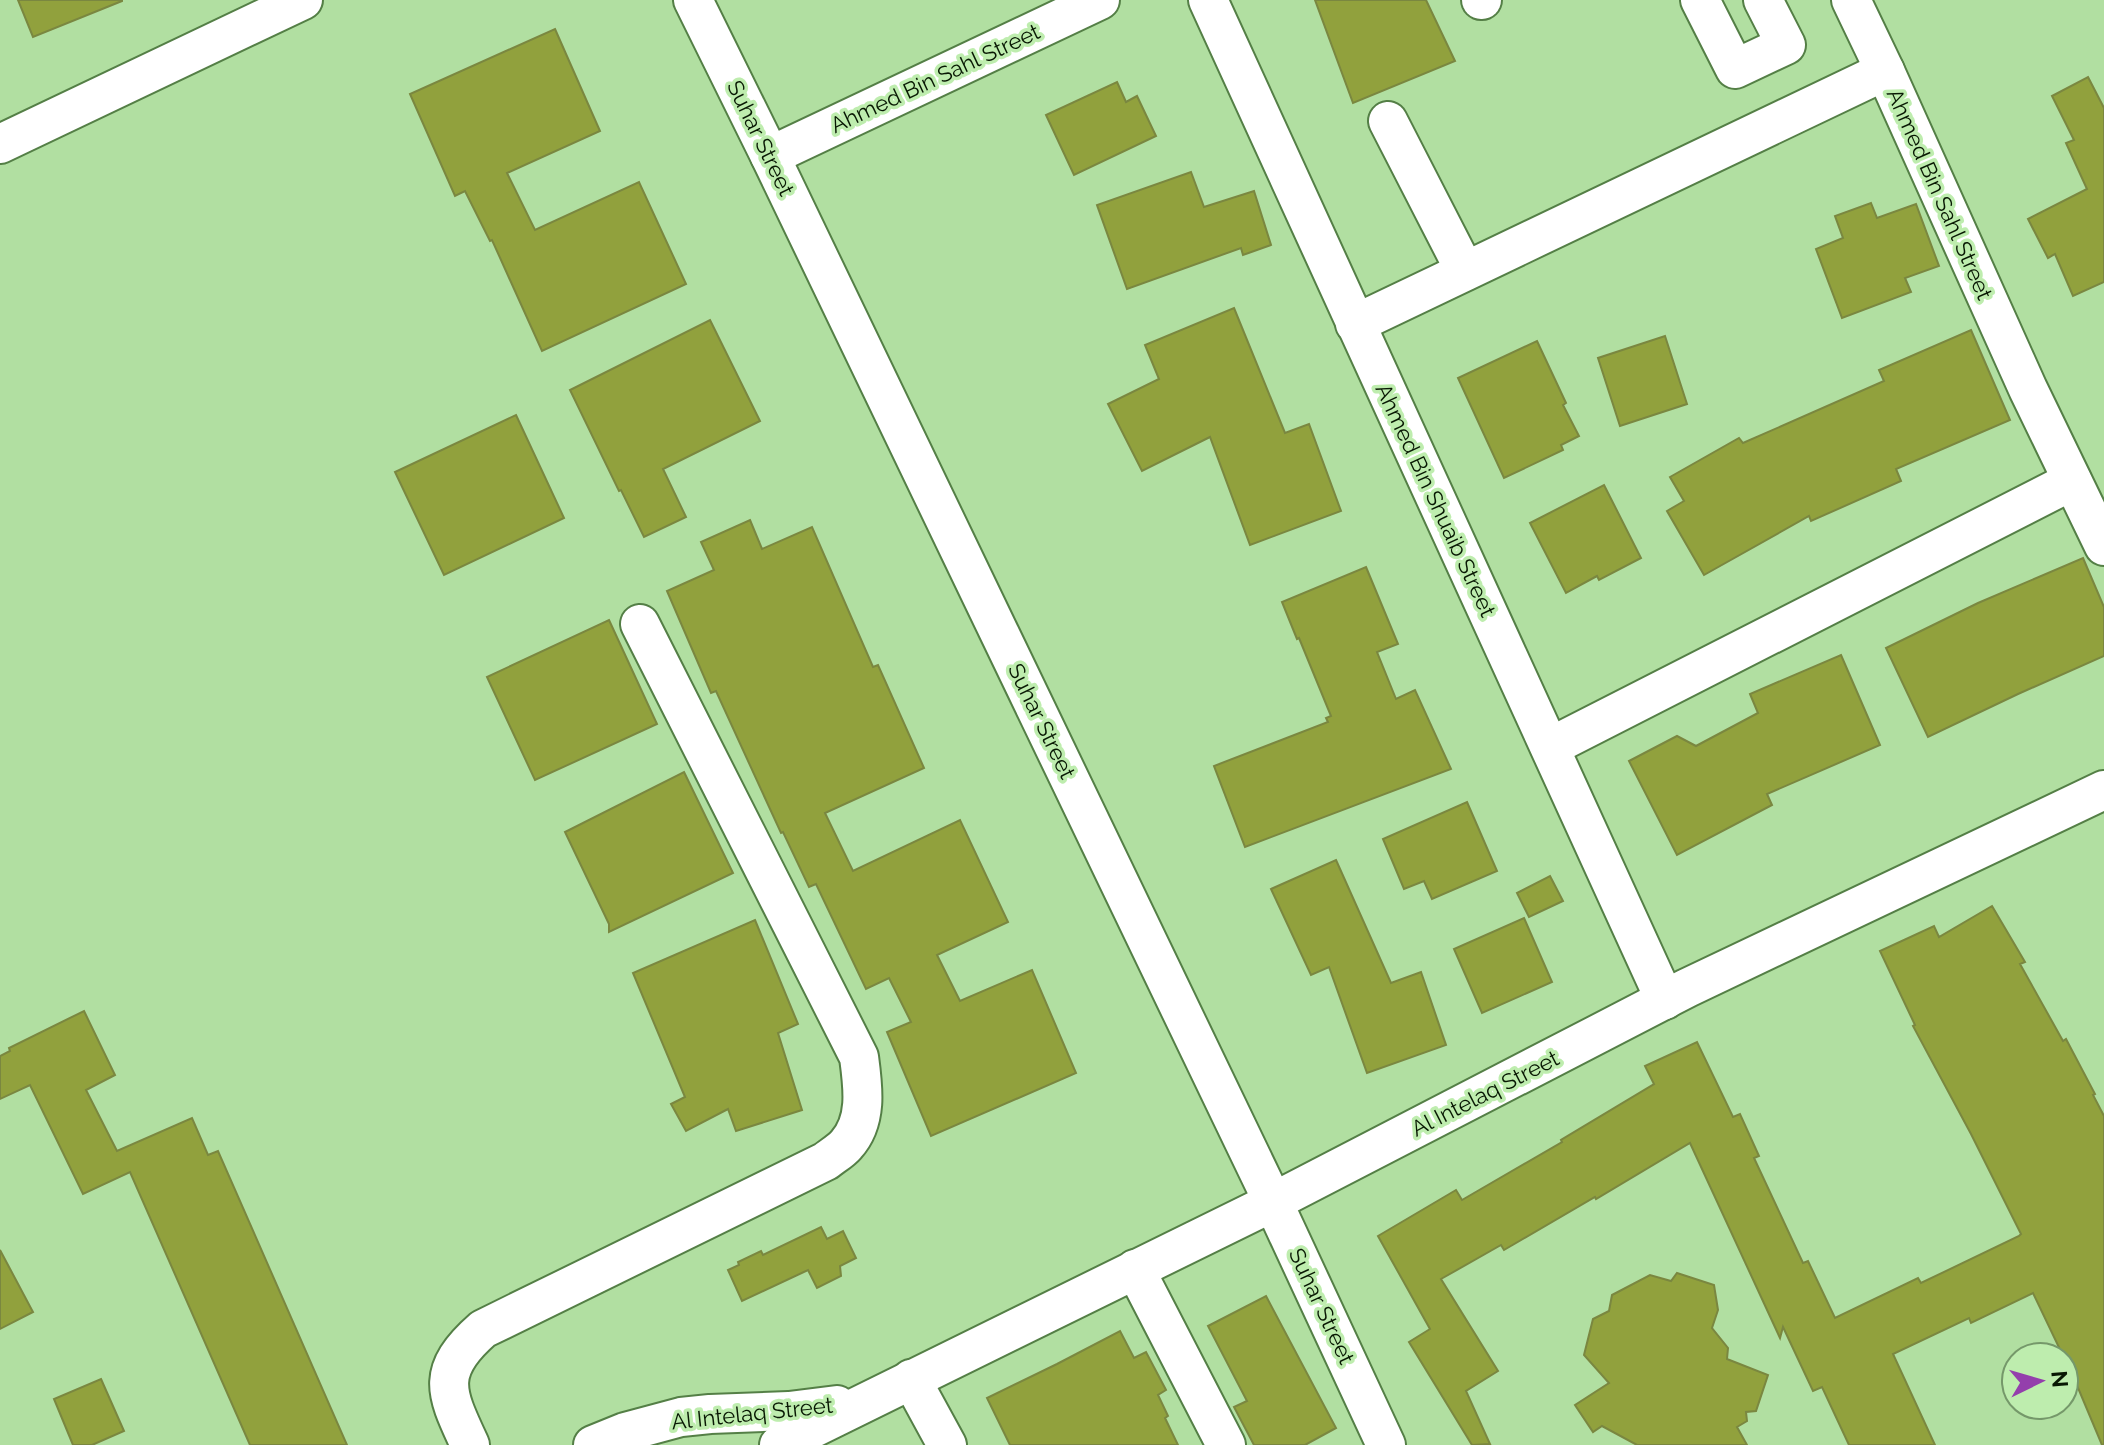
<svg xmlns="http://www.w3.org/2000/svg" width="2104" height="1445" font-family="Raleway,sans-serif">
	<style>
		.building { fill: #91a13d; stroke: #7a8740; stroke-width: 2 }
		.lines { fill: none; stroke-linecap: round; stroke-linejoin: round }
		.minor-casing { stroke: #547f46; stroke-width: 42 }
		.minor { stroke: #fff; stroke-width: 38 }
		.labels { text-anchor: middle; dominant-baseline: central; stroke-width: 7; stroke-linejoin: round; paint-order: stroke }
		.street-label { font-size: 22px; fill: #081803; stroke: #beedae }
	</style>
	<rect width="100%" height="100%" fill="#b1dfa1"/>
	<g class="building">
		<path d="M 18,0 L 122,0 L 122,1 L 33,37 Z"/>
		<path d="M 1315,0 L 1426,0 L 1455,61 L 1353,103 Z"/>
		<path d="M 555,29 L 600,131 L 507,173 L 535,230 L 639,182 L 686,284 L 542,351 L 492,240 L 490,241 L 465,191 L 455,196 L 410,94 Z"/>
		<path d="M 2088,77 L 2104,108 L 2104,282 L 2073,296 L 2055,254 L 2048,258 L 2028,219 L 2087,189 L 2066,143 L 2074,140 L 2052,96 Z"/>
		<path d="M 1117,82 L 1126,102 L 1137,96 L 1156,136 L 1074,175 L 1046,115 Z"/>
		<path d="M 1191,172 L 1204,207 L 1254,191 L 1271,245 L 1243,255 L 1241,248 L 1127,289 L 1097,205 Z"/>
		<path d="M 1871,203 L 1877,218 L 1916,204 L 1939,266 L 1905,278 L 1911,292 L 1842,318 L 1816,249 L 1843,238 L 1835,216 Z"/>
		<path d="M 1234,308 L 1285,433 L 1309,424 L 1341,511 L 1250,545 L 1210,437 L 1142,471 L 1108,404 L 1159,379 L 1145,345 Z"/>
		<path d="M 710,320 L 760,421 L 663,469 L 686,517 L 644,537 L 621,490 L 619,491 L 570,390 Z"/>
		<path d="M 1971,330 L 2010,420 L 1896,469 L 1901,481 L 1811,521 L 1809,516 L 1704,575 L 1667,511 L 1684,501 L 1670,477 L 1739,438 L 1743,443 L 1884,381 L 1879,370 Z"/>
		<path d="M 1665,336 L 1687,404 L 1620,426 L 1598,358 Z"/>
		<path d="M 1537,341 L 1566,403 L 1563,405 L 1579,436 L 1561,445 L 1563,450 L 1504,478 L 1458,378 Z"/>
		<path d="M 516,415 L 564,518 L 444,575 L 395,472 Z"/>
		<path d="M 1604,485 L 1641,558 L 1599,580 L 1597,576 L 1566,593 L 1530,523 Z"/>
		<path d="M 750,520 L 762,549 L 812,527 L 873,667 L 878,665 L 924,768 L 825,813 L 853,871 L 960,820 L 1008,922 L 937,955 L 960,1001 L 1032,970 L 1076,1073 L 931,1136 L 887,1032 L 911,1022 L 889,978 L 866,989 L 816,884 L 809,887 L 783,832 L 781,833 L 716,691 L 711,693 L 667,591 L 714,570 L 701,542 Z"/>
		<path d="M 2083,558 L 2104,607 L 2104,656 L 2018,694 L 1928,737 L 1886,648 L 1978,603 Z"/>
		<path d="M 1366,567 L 1398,644 L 1377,652 L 1396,699 L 1415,690 L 1451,769 L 1245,847 L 1214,766 L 1328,722 L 1326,718 L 1331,716 L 1299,638 L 1297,639 L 1282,602 Z"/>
		<path d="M 609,620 L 657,724 L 535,780 L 487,677 Z"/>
		<path d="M 1841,655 L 1880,745 L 1767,794 L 1772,805 L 1677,855 L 1629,761 L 1677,736 L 1696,746 L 1758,713 L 1750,694 Z"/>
		<path d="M 684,772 L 733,873 L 609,932 L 609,924 L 565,832 Z"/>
		<path d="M 1467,802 L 1497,871 L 1432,899 L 1424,881 L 1404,889 L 1383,839 Z"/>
		<path d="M 1336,860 L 1391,983 L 1421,972 L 1446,1045 L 1367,1073 L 1329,967 L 1311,975 L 1271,889 Z"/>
		<path d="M 1550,876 L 1563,901 L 1529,917 L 1517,893 Z"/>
		<path d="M 1992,906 L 2025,962 L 2020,964 L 2063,1041 L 2066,1039 L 2095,1094 L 2093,1095 L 2104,1116 L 2104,1445 L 2102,1445 L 2076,1383 L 2033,1293 L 1971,1323 L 1969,1318 L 1893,1354 L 1935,1445 L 1849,1445 L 1822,1387 L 1813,1391 L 1783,1327 L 1780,1338 L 1690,1143 L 1596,1199 L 1595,1197 L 1504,1250 L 1501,1245 L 1441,1279 L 1498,1371 L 1466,1391 L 1490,1444 L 1472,1445 L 1409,1342 L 1430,1329 L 1378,1236 L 1456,1190 L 1462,1200 L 1562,1142 L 1561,1140 L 1654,1084 L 1645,1066 L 1697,1042 L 1733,1117 L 1740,1114 L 1759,1156 L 1754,1158 L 1803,1263 L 1808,1261 L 1835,1318 L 1918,1278 L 1921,1283 L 2019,1236 L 2021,1234 L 1971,1134 L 1913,1026 L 1915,1025 L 1880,951 L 1934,926 L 1939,937 Z"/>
		<path d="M 1524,918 L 1552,982 L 1482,1013 L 1454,949 Z"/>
		<path d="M 755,920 L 798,1024 L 778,1033 L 802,1110 L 736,1131 L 728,1109 L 686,1131 L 671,1104 L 685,1097 L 633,973 Z"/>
		<path d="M 84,1011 L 115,1075 L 86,1090 L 117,1151 L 192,1118 L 208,1155 L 218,1151 L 347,1445 L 250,1445 L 130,1172 L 83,1194 L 30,1085 L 0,1099 L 0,1056 L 10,1051 L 9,1048 Z"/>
		<path d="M 821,1227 L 827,1239 L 843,1231 L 856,1258 L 840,1266 L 841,1276 L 817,1288 L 808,1270 L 742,1301 L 728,1270 L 739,1265 L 738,1262 L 761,1251 L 763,1255 Z"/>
		<path d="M 0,1250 L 33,1312 L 0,1329 Z"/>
		<path d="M 1677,1273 L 1714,1285 L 1718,1310 L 1712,1328 L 1728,1348 L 1727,1359 L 1768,1375 L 1756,1411 L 1746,1412 L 1747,1421 L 1737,1427 L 1747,1445 L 1637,1445 L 1602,1426 L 1593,1432 L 1575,1405 L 1609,1383 L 1584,1355 L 1593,1319 L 1609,1311 L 1612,1295 L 1650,1275 L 1671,1281 Z"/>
		<path d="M 1266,1296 L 1336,1428 L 1305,1445 L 1254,1445 L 1234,1407 L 1247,1401 L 1208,1326 Z"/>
		<path d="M 1120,1331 L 1134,1358 L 1146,1352 L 1166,1390 L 1158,1395 L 1168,1416 L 1165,1418 L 1178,1445 L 1010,1445 L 987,1398 L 1057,1364 Z"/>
		<path d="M 101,1379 L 124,1431 L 92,1445 L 73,1445 L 54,1399 Z"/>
	</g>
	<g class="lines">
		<defs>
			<g id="minor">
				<path d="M 693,0 L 770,156 L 1273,1202 L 1386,1445"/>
				<path d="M 1208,0 L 1665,1000"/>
				<path d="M 1481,0 L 1482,0"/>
				<path d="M 1700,0 L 1735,69 L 1786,45 L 1763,0"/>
				<path d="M 1851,0 L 1885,71 L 2028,389 L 2104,546"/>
				<path d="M 1388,121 L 1465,271"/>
				<path d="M 0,144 L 303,0"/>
				<path d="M 770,156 L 1100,0"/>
				<path d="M 1355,324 L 1885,71"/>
				<path d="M 1550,747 L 2072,481"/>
				<path d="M 1135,1269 L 1226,1445"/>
				<path d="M 911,1379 L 947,1445"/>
				<path d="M 470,1445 C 446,1393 434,1372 483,1329 L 826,1161 C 832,1156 841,1151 846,1145 C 868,1121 863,1087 859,1057 L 640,624"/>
				<path d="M 593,1445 L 625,1432 L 681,1417 L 710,1414 L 789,1411 L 837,1405"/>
				<path d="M 779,1445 L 1273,1202 L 1687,988 L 2104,790"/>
			</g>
		</defs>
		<use href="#minor" class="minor-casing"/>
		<use href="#minor" class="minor"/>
	</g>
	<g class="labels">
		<g class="street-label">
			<text transform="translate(935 78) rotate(-25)">Ahmed Bin Sahl Street</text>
			<text transform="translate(761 138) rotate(64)">Suhar Street</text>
			<text transform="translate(1940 194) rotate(66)">Ahmed Bin Sahl Street</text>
			<text transform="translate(1436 500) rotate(65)">Ahmed Bin Shuaib Street</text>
			<text transform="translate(1042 721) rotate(64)">Suhar Street</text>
			<text transform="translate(1485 1093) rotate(-27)">Al Intelaq Street</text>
			<text transform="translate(1322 1306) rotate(65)">Suhar Street</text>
			<text transform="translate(752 1413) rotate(-6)">Al Intelaq Street</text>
		</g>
	</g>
	<g transform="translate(2040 1381) rotate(85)"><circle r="38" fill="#beedae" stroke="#75986a" stroke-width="2"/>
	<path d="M0-6L14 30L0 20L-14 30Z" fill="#943fac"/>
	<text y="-12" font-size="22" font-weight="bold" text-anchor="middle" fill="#081803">N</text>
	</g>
</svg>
